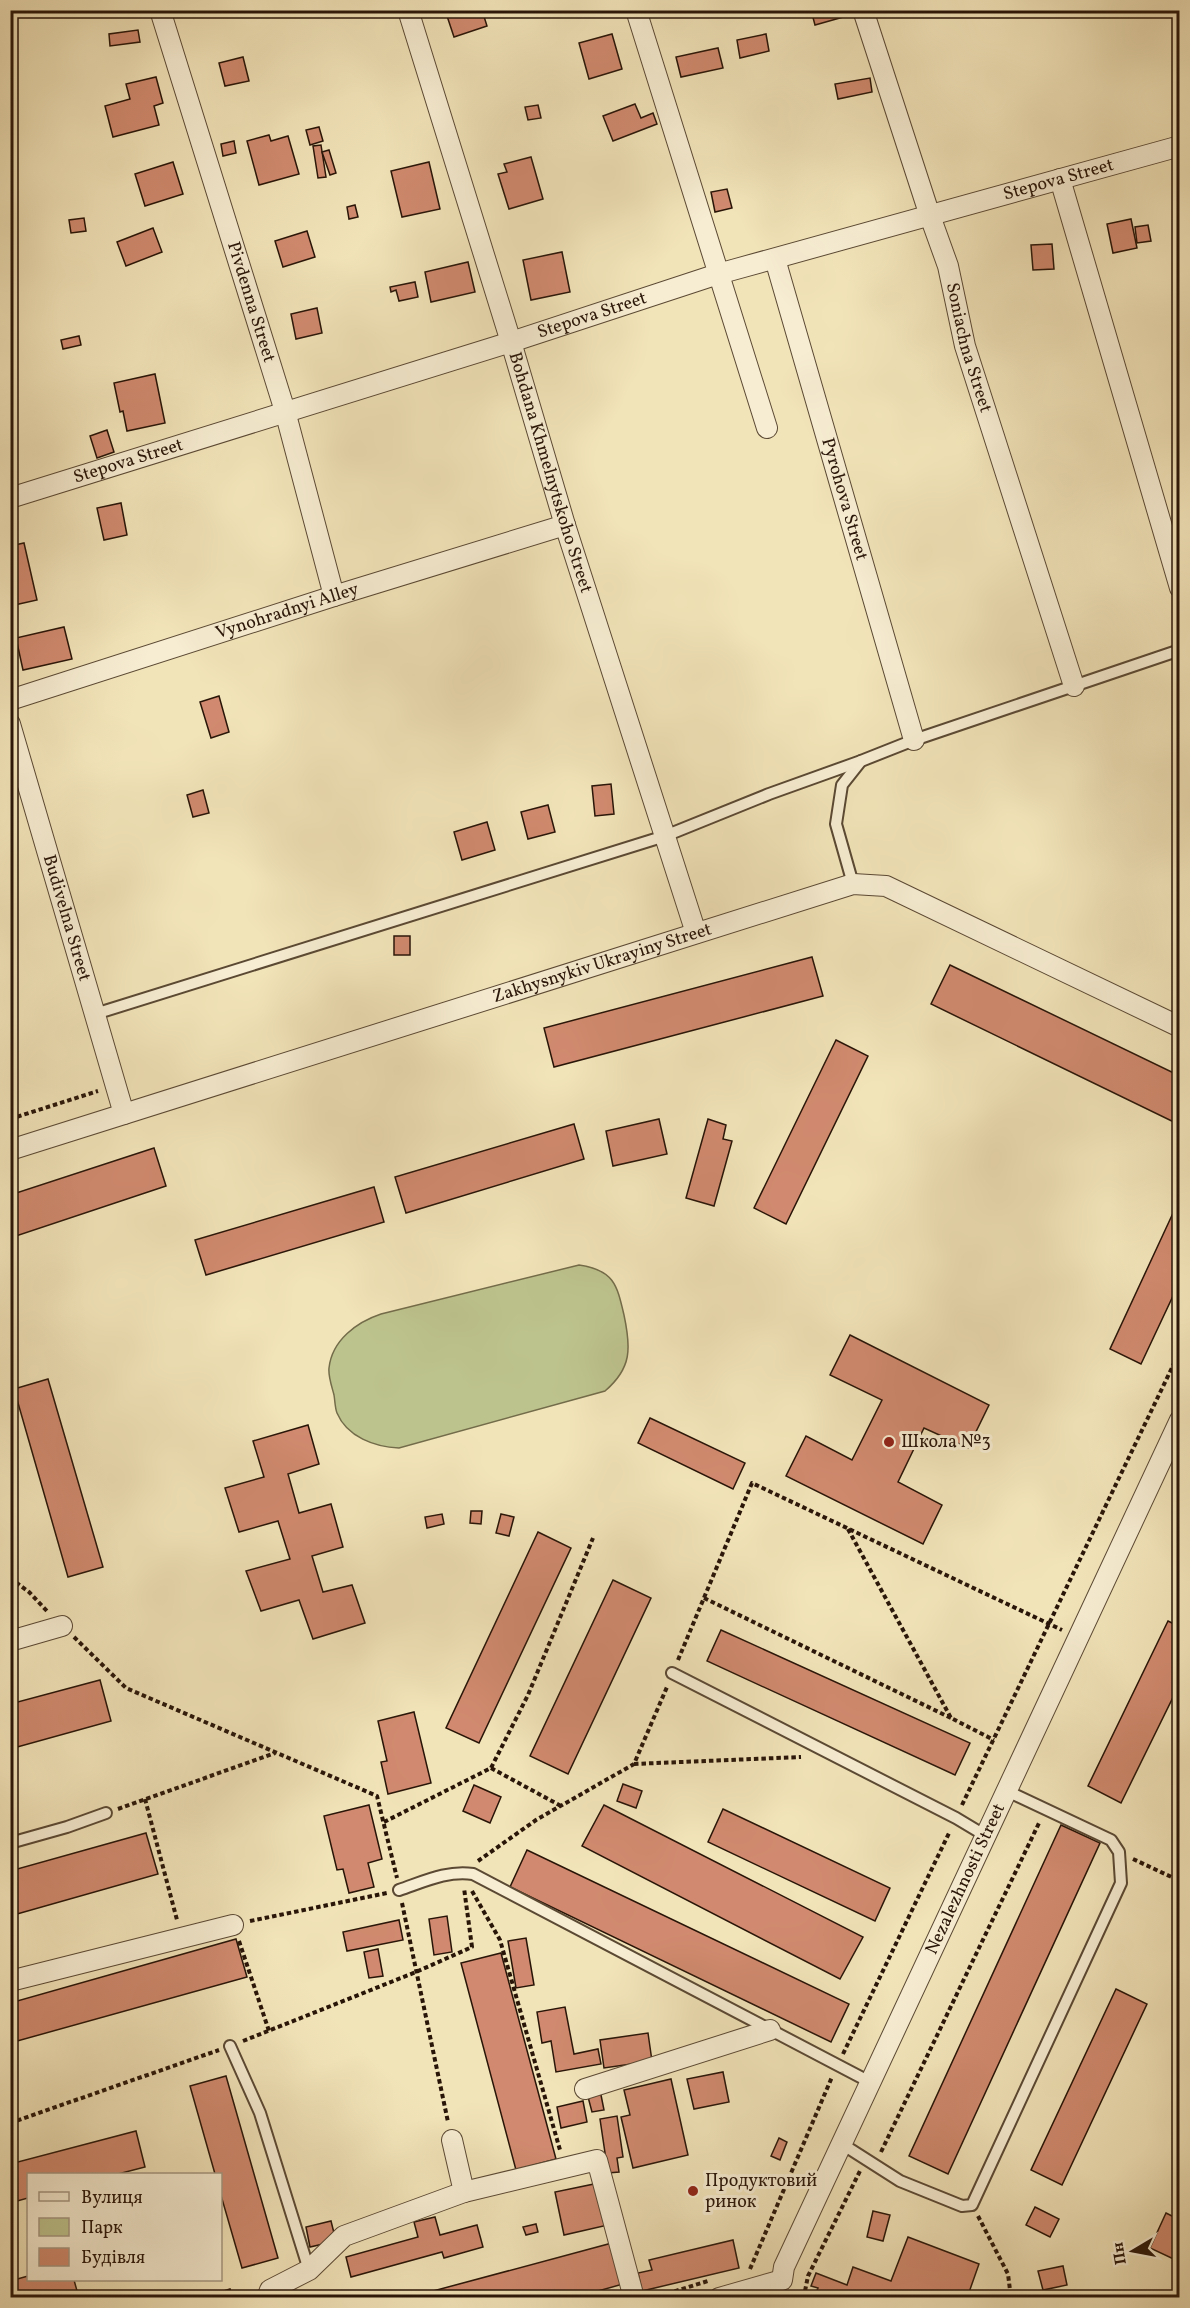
<svg xmlns="http://www.w3.org/2000/svg" width="1190" height="2308" font-family="Vollkorn,serif">
	<style>
		.green { fill: #bdc38d; stroke: #736c4a; stroke-width: 1.5 }
		.building { fill: #d18a6f; stroke: #291508; stroke-width: 1.5 }
		.lines { fill: none; stroke-linecap: round; stroke-linejoin: round }
		.service-casing { stroke: #5b4934; stroke-width: 14 }
		.minor-casing { stroke: #5b4934; stroke-width: 22 }
		.path { stroke: #291508; stroke-width: 4; stroke-dasharray: 4.5 3; stroke-linecap: butt }
		.service { stroke: #f7edd2; stroke-width: 10 }
		.minor { stroke: #f7edd2; stroke-width: 20 }
		.poi-dot { fill: #8f2418; stroke: #f7edd2; stroke-width: 2 }
		.labels { text-anchor: middle; dominant-baseline: central; stroke-width: 6; stroke-linejoin: round; paint-order: stroke }
		.street-label { font-size: 18px; fill: #291508; stroke: #f7edd2 }
		.poi-label { font-size: 18px; fill: #291508; stroke: #f7edd2; text-anchor: start }
	</style>
	<rect width="100%" height="100%" fill="#f2e4b9"/>
	<filter id="stains"><feTurbulence type="fractalNoise" baseFrequency=".00333" numOctaves="4"/><feColorMatrix values="0 0 0 0 .2 0 0 0 0 .09 0 0 0 0 .02 0 0 0 .5 -.17"/></filter>
	<radialGradient id="worn" r=".72"><stop offset=".6" stop-color="#630" stop-opacity="0"/><stop offset="1" stop-color="#630" stop-opacity=".3"/></radialGradient>
	<path class="green" d="M 579,1265 C 614,1270 617,1285 624,1315 C 631,1348 632,1368 605,1391 L 399,1448 C 375,1447 347,1437 337,1413 C 335,1408 335,1401 334,1395 C 332,1387 328,1376 329,1368 C 332,1340 357,1322 381,1314 Z"/>
	<g class="building">
		<path d="M 445,10 L 482,10 L 487,26 L 454,37 Z"/>
		<path d="M 811,10 L 845,10 L 847,16 L 815,25 Z"/>
		<path d="M 138,30 L 140,42 L 110,46 L 109,34 Z"/>
		<path d="M 612,34 L 622,69 L 589,79 L 579,43 Z"/>
		<path d="M 766,34 L 769,51 L 740,58 L 737,40 Z"/>
		<path d="M 718,48 L 723,68 L 681,77 L 676,57 Z"/>
		<path d="M 243,57 L 249,81 L 225,86 L 219,63 Z"/>
		<path d="M 156,77 L 163,103 L 154,106 L 159,125 L 113,137 L 105,106 L 130,99 L 126,84 Z"/>
		<path d="M 870,78 L 872,92 L 838,99 L 835,84 Z"/>
		<path d="M 635,104 L 641,118 L 653,113 L 657,124 L 613,141 L 603,116 Z"/>
		<path d="M 538,105 L 541,118 L 528,120 L 525,107 Z"/>
		<path d="M 319,127 L 323,141 L 310,145 L 306,130 Z"/>
		<path d="M 269,135 L 271,141 L 288,136 L 299,174 L 259,185 L 247,141 Z"/>
		<path d="M 234,141 L 236,153 L 223,156 L 221,144 Z"/>
		<path d="M 321,145 L 326,177 L 318,178 L 313,146 Z"/>
		<path d="M 329,150 L 336,173 L 330,175 L 322,152 Z"/>
		<path d="M 531,157 L 543,199 L 509,209 L 498,174 L 507,172 L 504,164 Z"/>
		<path d="M 173,162 L 183,194 L 145,206 L 135,174 Z"/>
		<path d="M 429,162 L 440,209 L 402,217 L 391,171 Z"/>
		<path d="M 727,189 L 732,208 L 715,212 L 711,192 Z"/>
		<path d="M 355,205 L 358,217 L 349,219 L 347,207 Z"/>
		<path d="M 84,218 L 86,231 L 71,233 L 69,220 Z"/>
		<path d="M 1131,219 L 1137,248 L 1113,253 L 1107,224 Z"/>
		<path d="M 1148,225 L 1151,241 L 1137,243 L 1135,227 Z"/>
		<path d="M 153,228 L 162,252 L 126,266 L 117,242 Z"/>
		<path d="M 307,231 L 315,257 L 283,267 L 275,241 Z"/>
		<path d="M 1052,244 L 1054,269 L 1033,270 L 1031,245 Z"/>
		<path d="M 562,252 L 570,292 L 531,300 L 523,260 Z"/>
		<path d="M 468,262 L 475,292 L 431,302 L 425,272 Z"/>
		<path d="M 415,282 L 418,297 L 399,301 L 396,290 L 391,292 L 390,287 Z"/>
		<path d="M 317,308 L 322,333 L 296,339 L 291,314 Z"/>
		<path d="M 13,333 L 17,348 L 10,349 L 10,334 Z"/>
		<path d="M 79,336 L 81,345 L 63,349 L 61,340 Z"/>
		<path d="M 155,374 L 165,423 L 127,431 L 123,411 L 120,412 L 114,383 Z"/>
		<path d="M 107,430 L 114,452 L 97,458 L 90,436 Z"/>
		<path d="M 121,503 L 127,535 L 104,540 L 97,508 Z"/>
		<path d="M 24,543 L 37,600 L 10,606 L 10,546 Z"/>
		<path d="M 64,627 L 72,659 L 23,670 L 16,638 Z"/>
		<path d="M 219,696 L 229,732 L 211,738 L 200,702 Z"/>
		<path d="M 611,784 L 614,814 L 595,816 L 592,786 Z"/>
		<path d="M 203,790 L 209,813 L 193,817 L 187,795 Z"/>
		<path d="M 548,805 L 555,832 L 528,839 L 521,812 Z"/>
		<path d="M 487,822 L 495,850 L 462,860 L 454,832 Z"/>
		<rect x="394" y="936" width="16" height="19"/>
		<path d="M 812,957 L 823,996 L 554,1067 L 544,1028 Z"/>
		<path d="M 950,965 L 1180,1076 L 1180,1125 L 931,1004 Z"/>
		<path d="M 836,1040 L 868,1056 L 786,1224 L 754,1208 Z"/>
		<path d="M 659,1119 L 667,1154 L 613,1166 L 606,1131 Z"/>
		<path d="M 708,1119 L 726,1125 L 723,1139 L 732,1141 L 714,1206 L 686,1198 Z"/>
		<path d="M 574,1124 L 584,1159 L 406,1213 L 395,1177 Z"/>
		<path d="M 154,1148 L 166,1186 L 10,1238 L 10,1195 Z"/>
		<path d="M 374,1187 L 384,1222 L 206,1275 L 195,1240 Z"/>
		<path d="M 1180,1198 L 1180,1281 L 1141,1364 L 1110,1349 Z"/>
		<path d="M 850,1335 L 989,1405 L 968,1448 L 924,1428 L 898,1482 L 942,1505 L 923,1544 L 786,1476 L 806,1436 L 852,1460 L 882,1400 L 830,1375 Z"/>
		<path d="M 48,1379 L 103,1567 L 68,1577 L 14,1389 Z"/>
		<path d="M 650,1418 L 745,1463 L 733,1489 L 638,1443 Z"/>
		<path d="M 308,1425 L 319,1464 L 288,1474 L 299,1513 L 331,1504 L 343,1547 L 312,1556 L 323,1592 L 352,1585 L 365,1623 L 313,1639 L 299,1600 L 261,1611 L 246,1571 L 290,1559 L 278,1521 L 239,1532 L 225,1488 L 264,1477 L 253,1441 Z"/>
		<path d="M 471,1511 L 482,1511 L 481,1524 L 470,1523 Z"/>
		<path d="M 442,1514 L 444,1524 L 427,1528 L 425,1517 Z"/>
		<path d="M 501,1514 L 514,1517 L 509,1536 L 496,1533 Z"/>
		<path d="M 538,1532 L 571,1548 L 479,1743 L 446,1728 Z"/>
		<path d="M 613,1580 L 651,1598 L 568,1774 L 530,1756 Z"/>
		<path d="M 1168,1621 L 1180,1627 L 1180,1683 L 1121,1803 L 1088,1786 Z"/>
		<path d="M 721,1630 L 970,1743 L 955,1775 L 707,1661 Z"/>
		<path d="M 100,1680 L 111,1721 L 10,1749 L 10,1704 Z"/>
		<path d="M 414,1712 L 431,1783 L 388,1794 L 381,1762 L 387,1761 L 378,1721 Z"/>
		<path d="M 623,1784 L 642,1791 L 636,1808 L 617,1801 Z"/>
		<path d="M 474,1785 L 501,1797 L 490,1823 L 463,1811 Z"/>
		<path d="M 369,1805 L 382,1859 L 368,1863 L 374,1887 L 349,1893 L 343,1869 L 337,1870 L 324,1816 Z"/>
		<path d="M 604,1805 L 863,1937 L 840,1979 L 582,1846 Z"/>
		<path d="M 723,1809 L 890,1888 L 875,1921 L 708,1842 Z"/>
		<path d="M 1061,1825 L 1100,1843 L 948,2174 L 909,2156 Z"/>
		<path d="M 146,1833 L 158,1874 L 10,1916 L 10,1871 Z"/>
		<path d="M 527,1850 L 849,2004 L 831,2042 L 510,1887 Z"/>
		<path d="M 447,1916 L 452,1952 L 434,1955 L 429,1919 Z"/>
		<path d="M 399,1920 L 403,1940 L 347,1951 L 343,1932 Z"/>
		<path d="M 526,1938 L 534,1985 L 516,1988 L 508,1941 Z"/>
		<path d="M 236,1939 L 247,1977 L 10,2043 L 10,2003 Z"/>
		<path d="M 378,1949 L 383,1976 L 369,1978 L 364,1952 Z"/>
		<path d="M 501,1953 L 556,2159 L 516,2170 L 461,1963 Z"/>
		<path d="M 1116,1989 L 1147,2004 L 1062,2185 L 1031,2170 Z"/>
		<path d="M 565,2007 L 574,2054 L 598,2049 L 601,2064 L 556,2072 L 551,2041 L 542,2043 L 537,2012 Z"/>
		<path d="M 648,2033 L 652,2061 L 604,2068 L 600,2040 Z"/>
		<path d="M 723,2072 L 729,2102 L 694,2109 L 687,2079 Z"/>
		<path d="M 226,2076 L 278,2258 L 242,2268 L 220,2192 L 220,2174 L 215,2174 L 190,2086 Z"/>
		<path d="M 671,2079 L 688,2155 L 633,2168 L 621,2117 L 630,2115 L 624,2090 Z"/>
		<path d="M 600,2090 L 604,2110 L 592,2112 L 587,2093 Z"/>
		<path d="M 583,2101 L 587,2122 L 561,2128 L 557,2107 Z"/>
		<path d="M 617,2116 L 623,2157 L 617,2158 L 619,2172 L 608,2173 L 600,2119 Z"/>
		<path d="M 136,2131 L 145,2167 L 118,2174 L 28,2174 L 28,2198 L 10,2203 L 10,2164 Z"/>
		<path d="M 779,2138 L 787,2142 L 780,2160 L 771,2156 Z"/>
		<path d="M 599,2183 L 608,2225 L 564,2235 L 555,2192 Z"/>
		<path d="M 1035,2207 L 1059,2219 L 1050,2237 L 1026,2225 Z"/>
		<path d="M 873,2211 L 890,2215 L 883,2241 L 867,2237 Z"/>
		<path d="M 1166,2213 L 1180,2220 L 1180,2262 L 1150,2248 Z"/>
		<path d="M 435,2217 L 440,2235 L 477,2225 L 483,2247 L 444,2258 L 442,2252 L 351,2277 L 346,2257 L 418,2237 L 414,2222 Z"/>
		<path d="M 331,2221 L 336,2241 L 310,2247 L 306,2227 Z"/>
		<path d="M 536,2224 L 538,2232 L 526,2235 L 523,2227 Z"/>
		<path d="M 908,2237 L 979,2264 L 967,2298 L 814,2298 L 818,2288 L 811,2286 L 816,2273 L 847,2285 L 853,2267 L 891,2281 Z"/>
		<path d="M 733,2240 L 739,2268 L 642,2291 L 638,2273 L 652,2270 L 649,2260 Z"/>
		<path d="M 612,2243 L 623,2284 L 573,2298 L 407,2298 Z"/>
		<path d="M 1063,2266 L 1067,2285 L 1043,2290 L 1038,2271 Z"/>
		<path d="M 28,2276 L 28,2280 L 74,2280 L 79,2298 L 10,2298 L 10,2281 Z"/>
		<path d="M 230,2289 L 232,2298 L 201,2298 Z"/>
	</g>
	<g class="lines">
		<defs>
			<g id="service">
				<path d="M 853,884 L 836,824 L 842,785 L 861,761 L 914,740 L 1180,650"/>
				<path d="M 95,1014 L 665,836 L 769,794 L 861,761"/>
				<path d="M 672,1673 L 956,1818 L 986,1836"/>
				<path d="M 10,1843 L 67,1827 L 106,1813"/>
				<path d="M 399,1890 C 423,1882 447,1870 473,1874 L 870,2082"/>
				<path d="M 230,2046 L 260,2113 L 309,2270"/>
				<path d="M 842,2144 L 900,2181 L 962,2206 L 972,2205 L 1121,1883 L 1119,1852 L 1111,1840 L 1007,1791"/>
			</g>
			<g id="minor">
				<path id="s1" d="M 160,10 L 285,411 L 334,596"/>
				<path id="s2" d="M 408,10 L 511,342 L 565,525 L 696,933"/>
				<path d="M 636,10 L 767,428"/>
				<path id="s3" d="M 863,10 L 930,216 L 948,266 L 965,346 L 1074,686"/>
				<path d="M 1060,179 L 1180,588"/>
				<path id="s4" d="M 775,259 L 914,740"/>
				<path id="s5" d="M 10,498 L 511,342 L 718,274 L 1180,146"/>
				<path id="s6" d="M 10,700 L 334,596 L 565,525"/>
				<path id="s7" d="M 10,724 L 124,1114"/>
				<path id="s8" d="M 10,1150 L 853,884 L 886,886 L 1180,1027"/>
				<path d="M 10,1641 L 62,1626"/>
				<path d="M 10,1981 L 233,1925"/>
				<path d="M 585,2089 L 770,2030"/>
				<path d="M 464,2192 L 597,2160 L 634,2298"/>
				<path d="M 267,2298 L 270,2290 L 309,2270 L 344,2236 L 464,2192 L 452,2140"/>
				<path id="s9" d="M 719,2298 L 782,2280 L 784,2267 L 1180,1420"/>
			</g>
		</defs>
		<use href="#service" class="service-casing"/>
		<use href="#minor" class="minor-casing"/>
		<g class="path">
			<path d="M 10,1119 L 98,1091"/>
			<path d="M 848,1529 L 951,1718 L 994,1740"/>
			<path d="M 10,1578 L 29,1592 L 47,1611"/>
			<path d="M 704,1598 L 951,1718"/>
			<path d="M 74,1637 L 126,1688 L 377,1796 L 397,1878"/>
			<path d="M 678,1660 L 752,1483 L 1062,1630"/>
			<path d="M 634,1764 L 801,1757"/>
			<path d="M 491,1768 L 561,1806"/>
			<path d="M 145,1799 L 177,1920"/>
			<path d="M 962,1805 L 1180,1351"/>
			<path d="M 118,1809 L 275,1753"/>
			<path d="M 384,1822 L 491,1768 L 528,1695 L 593,1538"/>
			<path d="M 1133,1859 L 1180,1881"/>
			<path d="M 478,1861 L 536,1820 L 634,1764 L 667,1687"/>
			<path d="M 472,1891 L 500,1940 L 560,2150"/>
			<path d="M 402,1903 L 448,2122"/>
			<path d="M 250,1921 L 387,1893"/>
			<path d="M 239,1941 L 269,2031"/>
			<path d="M 243,2041 L 416,1972 L 472,1947 L 464,1888"/>
			<path d="M 843,2054 L 950,1831"/>
			<path d="M 10,2123 L 219,2050"/>
			<path d="M 881,2152 L 1040,1821"/>
			<path d="M 978,2216 L 1008,2274 L 1011,2298"/>
			<path d="M 750,2269 L 832,2077"/>
			<path d="M 653,2298 L 708,2281"/>
			<path d="M 807,2298 L 805,2291 L 808,2276 L 860,2171"/>
		</g>
		<use href="#service" class="service"/>
		<use href="#minor" class="minor"/>
	</g>
	<g class="poi-dot">
		<circle cx="889" cy="1442" r="6"/>
		<circle cx="693" cy="2191" r="6"/>
	</g>
	<g class="labels">
		<g class="street-label">
			<text stroke="none"><textPath href="#s5" startOffset="1096">Stepova Street</textPath></text>
			<text stroke="none"><textPath href="#s1" startOffset="306">Pivdenna Street</textPath></text>
			<text stroke="none"><textPath href="#s5" startOffset="610">Stepova Street</textPath></text>
			<text stroke="none"><textPath href="#s3" startOffset="354">Soniachna Street</textPath></text>
			<text stroke="none"><textPath href="#s5" startOffset="124">Stepova Street</textPath></text>
			<text stroke="none"><textPath href="#s2" startOffset="484">Bohdana Khmelnytskoho Street</textPath></text>
			<text stroke="none"><textPath href="#s4" startOffset="250">Pyrohova Street</textPath></text>
			<text stroke="none"><textPath href="#s6" startOffset="291">Vynohradnyi Alley</textPath></text>
			<text stroke="none"><textPath href="#s7" startOffset="202">Budivelna Street</textPath></text>
			<text stroke="none"><textPath href="#s8" startOffset="621">Zakhysnykiv Ukrayiny Street</textPath></text>
			<text stroke="none"><textPath href="#s9" startOffset="507">Nezalezhnosti Street</textPath></text>
		</g>
		<g class="poi-label">
			<text x="901" y="1442">Школа №3</text>
			<text x="705" y="2181">Продуктовий<tspan x="705" dy="21">ринок</tspan></text>
		</g>
	</g>
	<rect width="1190" height="2308" fill="none" stroke="#f2e4b9" stroke-width="36"/>
	<rect x="12" y="12" width="1166" height="2284" fill="none" stroke="#291508" stroke-width="3"/>
	<rect x="18" y="18" width="1154" height="2272" fill="none" stroke="#291508" stroke-width="1.5"/>
	<rect x="27" y="2173" width="195" height="108" fill="#f7edd2" stroke="#a59781" stroke-width="1.5"/>
	<rect x="39" y="2192" width="30" height="9" fill="#f7edd2" stroke="#a59781" stroke-width="1.5"/>
	<text x="81" y="2203" font-size="18" fill="#291508">Вулиця</text>
	<rect x="39" y="2218" width="30" height="18" fill="#bdc38d" stroke="#a59781" stroke-width="1.5"/>
	<text x="81" y="2233" font-size="18" fill="#291508">Парк</text>
	<rect x="39" y="2248" width="30" height="18" fill="#d18a6f" stroke="#a59781" stroke-width="1.5"/>
	<text x="81" y="2263" font-size="18" fill="#291508">Будівля</text>
	<g transform="translate(1133 2251) rotate(260)" stroke="#f7edd2" stroke-width="4.5" paint-order="stroke">
	<path d="M0-4.5L10 22L0 15L-10 22Z" fill="#291508"/>
	<text y="-9" font-size="16" font-weight="bold" text-anchor="middle" fill="#291508">Пн</text>
	</g>
	<rect width="100%" height="100%" filter="url(#stains)"/>
	<rect width="100%" height="100%" fill="url(#worn)"/>
</svg>
